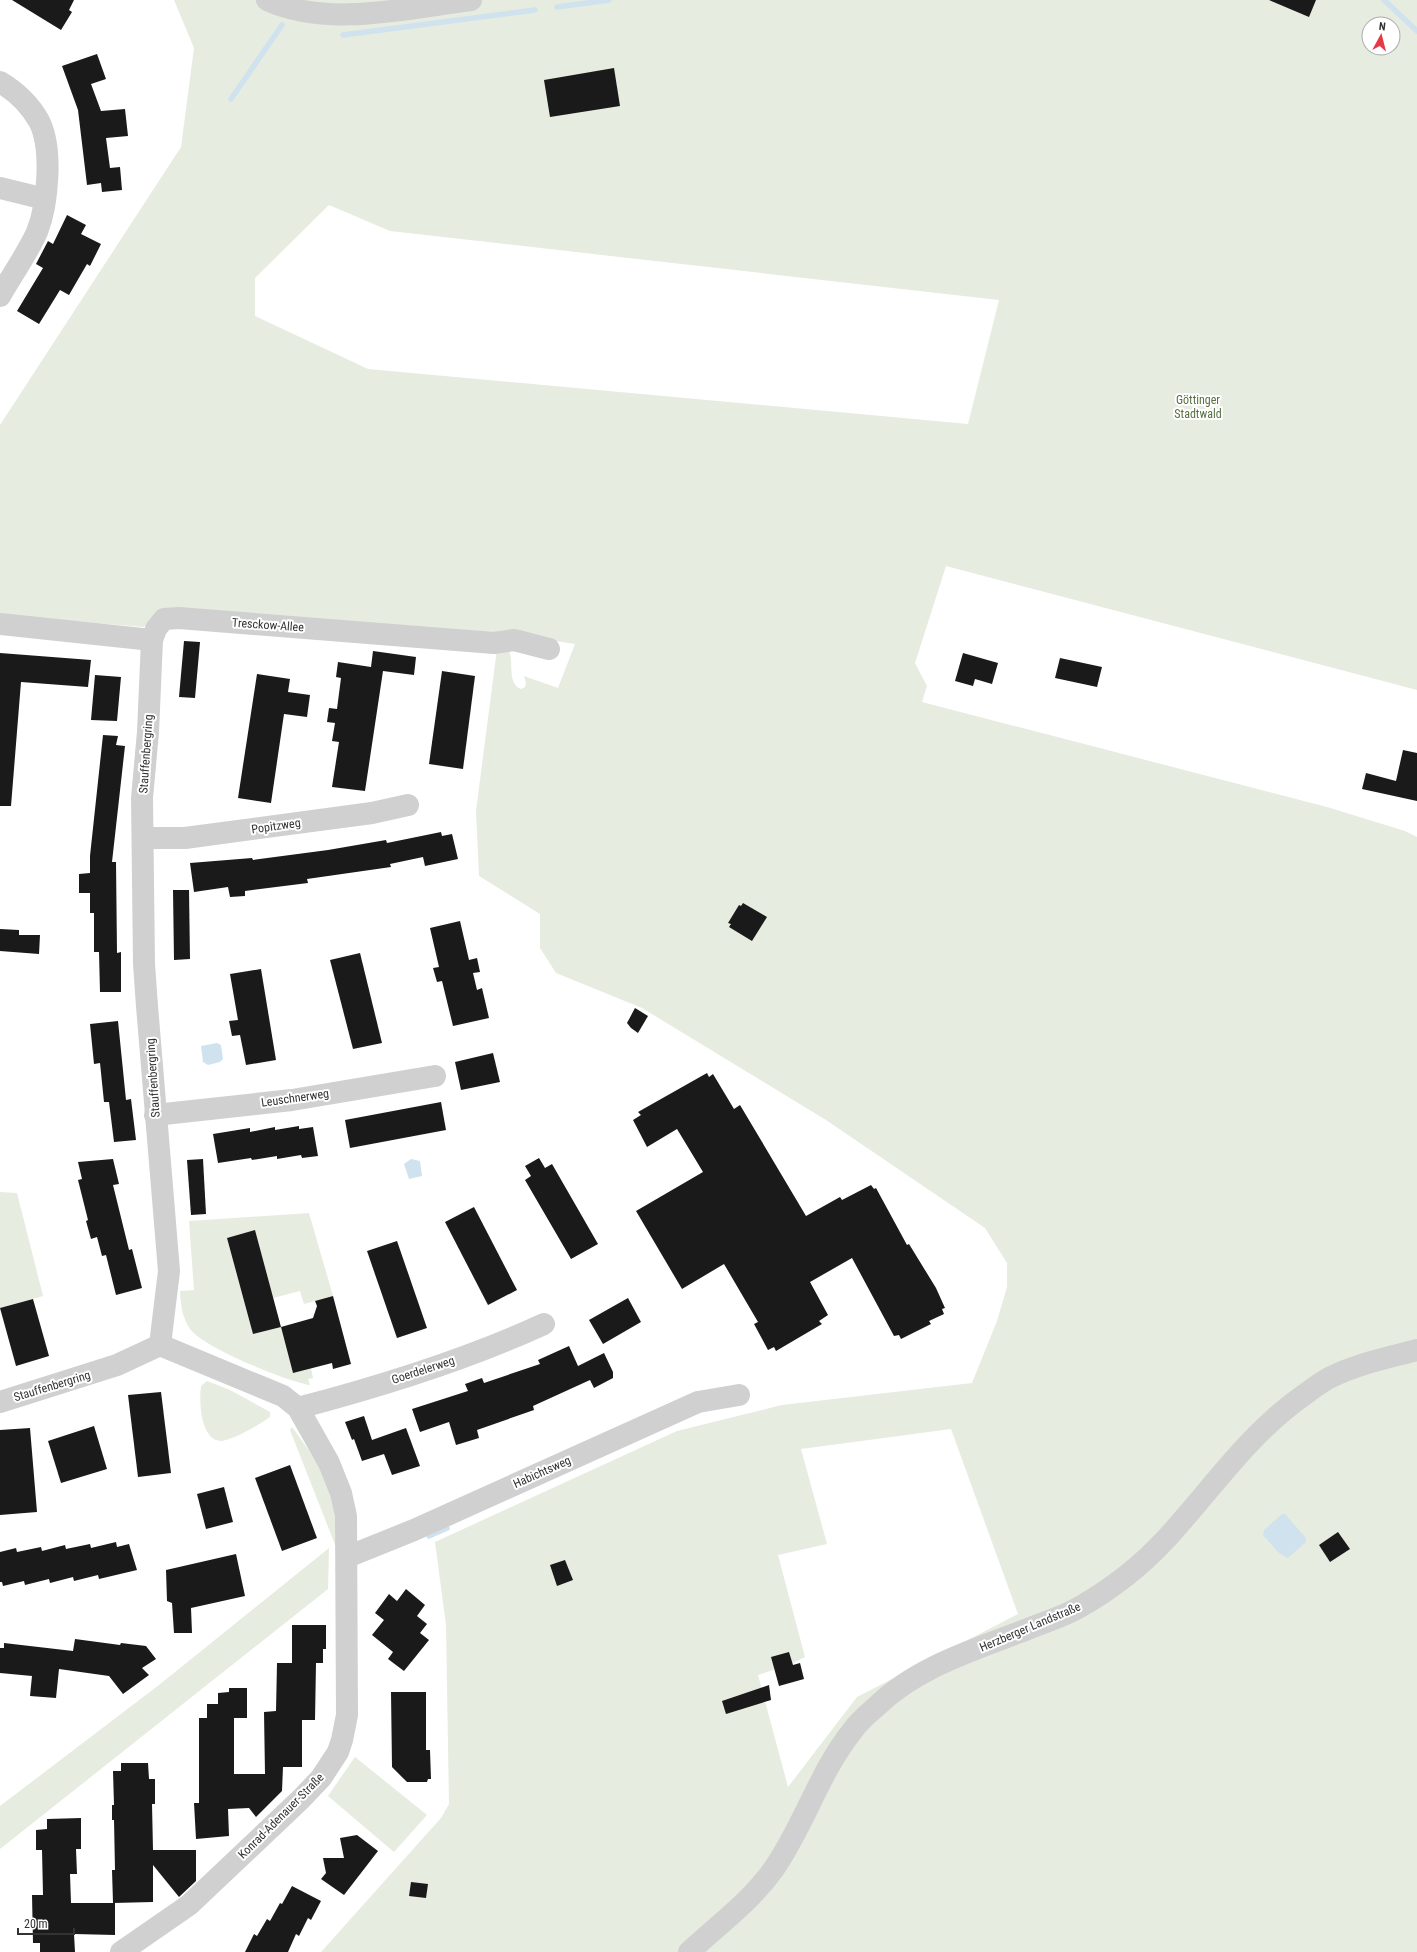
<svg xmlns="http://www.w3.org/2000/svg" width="1417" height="1952" font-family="'Roboto Condensed',sans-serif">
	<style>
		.green { fill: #e6ecdf; fill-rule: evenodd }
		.water { fill: #cfe2ee }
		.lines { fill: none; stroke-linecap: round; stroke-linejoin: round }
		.stream { stroke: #cfe2ee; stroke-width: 5.5 }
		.building { fill: #1a1a1a }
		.minor { stroke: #d0d0d0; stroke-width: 22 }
		.tertiary { stroke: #d0d0d0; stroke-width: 22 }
		.labels { text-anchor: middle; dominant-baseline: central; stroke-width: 4; stroke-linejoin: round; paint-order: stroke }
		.park-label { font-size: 12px; fill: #56703f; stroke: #fff }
		.street-label { font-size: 12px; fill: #333; stroke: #fff }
	</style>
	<rect width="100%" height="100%" fill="#fff"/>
	<g class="green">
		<path d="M 174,0 L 1417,0 L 1417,690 L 946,566 L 915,663 L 927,686 L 922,702 L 1327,807 L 1405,831 L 1417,837 L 1417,1952 L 321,1952 L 441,1818 L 449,1804 L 446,1625 L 435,1542 L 677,1431 L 782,1405 L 972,1383 L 997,1321 L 1007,1287 L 1007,1263 L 985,1228 L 826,1120 L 642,1008 L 556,973 L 540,948 L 540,914 L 479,876 L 476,811 L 497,649 L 509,650 C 514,662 507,684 521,689 L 525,687 L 526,683 L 524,676 L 558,688 L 575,644 L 523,636 L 147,625 L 143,627 L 0,615 L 0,425 L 181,147 L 194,48 ZM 1369,24 L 1393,24 L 1393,48 L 1369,48 ZM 329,205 L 390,231 L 999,300 L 968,424 L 368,369 L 255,316 L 255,278 ZM 951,1429 L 1018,1614 L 857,1697 L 788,1787 L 758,1675 L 793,1663 L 805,1657 L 778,1555 L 827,1544 L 801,1449 Z"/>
		<path d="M 0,1192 L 17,1193 L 43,1296 L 0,1308 Z"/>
		<path d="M 309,1213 L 333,1296 L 304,1304 L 300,1291 L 273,1298 L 255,1230 L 227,1238 L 253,1334 L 281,1327 L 293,1373 L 311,1368 L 313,1378 L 308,1379 L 310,1385 C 286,1381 204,1348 190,1329 C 182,1317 181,1306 180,1291 L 194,1290 L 189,1221 Z"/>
		<path d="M 207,1381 L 230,1390 L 270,1412 L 270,1417 C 261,1424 231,1441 221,1441 C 200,1440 199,1401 201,1386 Z"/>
		<path d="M 292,1427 C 305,1445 320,1464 328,1485 C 334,1504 336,1524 338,1543 L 336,1547 L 290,1430 Z"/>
		<path d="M 329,1548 L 328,1589 L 0,1849 L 0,1806 L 159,1685 Z"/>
		<path d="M 355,1757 L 427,1815 L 394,1852 L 328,1796 Z"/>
	</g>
	<g class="water">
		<path d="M 217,1043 L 221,1045 L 223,1059 L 220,1062 L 208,1065 L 203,1062 L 201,1046 Z"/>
		<path d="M 411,1159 L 420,1161 L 422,1176 L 409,1179 L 404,1164 Z"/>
		<path d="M 1282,1514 L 1285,1514 L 1306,1538 L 1306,1542 L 1288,1558 L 1279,1553 L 1263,1535 L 1264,1530 Z"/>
	</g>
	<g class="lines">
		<g class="stream">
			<path d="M 1384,0 L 1417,31"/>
			<path d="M 557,7 L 609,0"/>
			<path d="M 343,35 L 535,10"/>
			<path d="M 231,99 L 282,25"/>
			<path d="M 429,1536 L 447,1528"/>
		</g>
	</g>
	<g class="building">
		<path d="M 12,0 L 74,0 L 69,10 L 72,12 L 61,30 Z"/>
		<path d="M 1269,0 L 1316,0 L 1309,17 Z"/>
		<path d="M 97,54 L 106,79 L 91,84 L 101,111 L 125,109 L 128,136 L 106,138 L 110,168 L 120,167 L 122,190 L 102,192 L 101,183 L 87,185 L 78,110 L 62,66 Z"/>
		<path d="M 614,68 L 620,106 L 550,117 L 544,80 Z"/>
		<path d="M 67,215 L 86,225 L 81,234 L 101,244 L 90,266 L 87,264 L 69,295 L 60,290 L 39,324 L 17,311 L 43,268 L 36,264 L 48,241 L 53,244 Z"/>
		<path d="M 184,641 L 200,642 L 195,698 L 179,697 Z"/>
		<path d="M 373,651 L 416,657 L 414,675 L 383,671 L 365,791 L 332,787 L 339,742 L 332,741 L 335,723 L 327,722 L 329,708 L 337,709 L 341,678 L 336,677 L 338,662 L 371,667 Z"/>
		<path d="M 0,653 L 91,660 L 88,687 L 21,682 L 11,806 L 0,806 Z"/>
		<path d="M 963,653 L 998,663 L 992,684 L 975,679 L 973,686 L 955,681 Z"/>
		<path d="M 1060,658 L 1102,667 L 1097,687 L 1055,678 Z"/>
		<path d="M 442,671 L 475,676 L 463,769 L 429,764 Z"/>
		<path d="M 257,674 L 290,679 L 288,692 L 310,695 L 307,717 L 284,714 L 271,803 L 238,798 Z"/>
		<path d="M 95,675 L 121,677 L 117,721 L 91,720 Z"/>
		<path d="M 103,735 L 118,736 L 116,745 L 125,746 L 112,862 L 116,862 L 117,953 L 121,952 L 121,992 L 100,992 L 99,952 L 94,952 L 94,913 L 90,913 L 90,893 L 79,893 L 79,874 L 90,873 L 90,856 Z"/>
		<path d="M 1403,750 L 1417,753 L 1417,801 L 1362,789 L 1366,773 L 1396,781 Z"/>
		<path d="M 441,832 L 442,836 L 452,834 L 458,859 L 425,866 L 423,857 L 390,864 L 391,867 L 307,879 L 308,883 L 245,891 L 245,896 L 230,897 L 228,887 L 194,892 L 190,863 L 252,858 L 253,860 L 328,850 L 386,840 L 387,843 Z"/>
		<path d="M 173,890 L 189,890 L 190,959 L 174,960 Z"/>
		<path d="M 743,903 L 767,917 L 752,941 L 729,927 L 731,924 L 728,923 L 739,905 L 741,906 Z"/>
		<path d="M 460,921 L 469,960 L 477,958 L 480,972 L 473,973 L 477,990 L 482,988 L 489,1018 L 453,1026 L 442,981 L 437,982 L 433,968 L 439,967 L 430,928 Z"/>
		<path d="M 0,929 L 19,930 L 19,935 L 40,935 L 39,954 L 0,951 Z"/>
		<path d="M 360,953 L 382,1043 L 353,1049 L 330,960 Z"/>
		<path d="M 261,969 L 276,1060 L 246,1065 L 240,1035 L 232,1036 L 229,1021 L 238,1020 L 230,974 Z"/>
		<path d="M 635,1008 L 648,1016 L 638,1033 L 631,1028 L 627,1023 Z"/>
		<path d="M 118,1021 L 126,1100 L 131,1099 L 136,1140 L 114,1142 L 109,1102 L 104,1102 L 100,1063 L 94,1064 L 90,1024 Z"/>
		<path d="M 493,1053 L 500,1082 L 461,1090 L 455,1062 Z"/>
		<path d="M 707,1073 L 709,1077 L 713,1074 L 734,1109 L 740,1105 L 806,1216 L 840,1197 L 842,1200 L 871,1185 L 874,1189 L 876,1188 L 907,1245 L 909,1244 L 936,1288 L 945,1308 L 942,1309 L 944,1314 L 929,1321 L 931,1324 L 901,1339 L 899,1335 L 894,1336 L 852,1258 L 810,1282 L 828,1315 L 819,1321 L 822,1324 L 776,1351 L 774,1347 L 768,1350 L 754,1324 L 758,1322 L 724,1264 L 682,1289 L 636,1211 L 703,1172 L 677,1129 L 647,1147 L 633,1120 L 641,1115 L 638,1112 Z"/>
		<path d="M 441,1102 L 446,1130 L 350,1148 L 345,1120 Z"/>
		<path d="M 299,1126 L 299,1129 L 313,1127 L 318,1156 L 302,1158 L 301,1155 L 277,1159 L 277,1156 L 252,1160 L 251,1158 L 218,1163 L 213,1134 L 250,1128 L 250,1132 L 275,1127 L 275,1130 Z"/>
		<path d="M 539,1158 L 545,1168 L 552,1164 L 598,1244 L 571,1259 L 525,1180 L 531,1176 L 525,1166 Z"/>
		<path d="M 113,1159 L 119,1184 L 113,1185 L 129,1250 L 132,1249 L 142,1288 L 116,1295 L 106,1255 L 102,1256 L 97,1237 L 91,1239 L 86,1221 L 88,1220 L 78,1180 L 82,1179 L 78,1162 Z"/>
		<path d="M 203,1159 L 206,1214 L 191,1215 L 187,1160 Z"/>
		<path d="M 474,1207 L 517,1290 L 488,1305 L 445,1222 Z"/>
		<path d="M 255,1230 L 281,1327 L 313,1318 L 317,1306 L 315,1301 L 333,1296 L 351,1364 L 333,1369 L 332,1363 L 293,1373 L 281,1327 L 253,1334 L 227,1238 Z"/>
		<path d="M 397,1241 L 427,1328 L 397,1338 L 367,1251 Z"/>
		<path d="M 628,1298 L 641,1322 L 603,1344 L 589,1320 Z"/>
		<path d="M 33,1299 L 49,1356 L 16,1366 L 0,1308 Z"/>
		<path d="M 569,1346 L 578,1366 L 604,1353 L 613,1372 L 613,1378 L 594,1388 L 590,1380 L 533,1406 L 534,1410 L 477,1430 L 479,1438 L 456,1445 L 449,1422 L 420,1432 L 412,1409 L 468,1391 L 465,1384 L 482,1378 L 484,1383 L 540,1364 L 538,1360 Z"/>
		<path d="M 161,1392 L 171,1473 L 138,1477 L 128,1395 Z"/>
		<path d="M 364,1416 L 372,1440 L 406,1428 L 420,1466 L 392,1475 L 384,1454 L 362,1461 L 354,1439 L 352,1440 L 345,1422 Z"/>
		<path d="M 94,1426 L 107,1469 L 61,1483 L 48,1441 Z"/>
		<path d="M 30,1428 L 37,1512 L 0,1515 L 0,1430 Z"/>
		<path d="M 290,1465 L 317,1538 L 282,1551 L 255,1478 Z"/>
		<path d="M 224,1487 L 233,1522 L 206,1529 L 197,1494 Z"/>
		<path d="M 1338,1532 L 1350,1549 L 1330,1562 L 1319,1545 Z"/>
		<path d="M 116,1542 L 117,1547 L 129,1544 L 137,1570 L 99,1579 L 98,1575 L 74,1581 L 73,1577 L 50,1583 L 49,1579 L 25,1585 L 24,1581 L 3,1586 L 2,1582 L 0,1582 L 0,1552 L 16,1548 L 17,1552 L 41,1547 L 42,1551 L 65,1545 L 66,1549 L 90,1544 L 91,1548 Z"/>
		<path d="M 236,1554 L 245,1596 L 191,1608 L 192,1633 L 174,1633 L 172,1603 L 167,1601 L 166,1570 Z"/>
		<path d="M 565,1560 L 573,1580 L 557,1586 L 550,1565 Z"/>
		<path d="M 406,1589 L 425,1605 L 417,1616 L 427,1624 L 420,1633 L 429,1640 L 404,1671 L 388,1659 L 393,1652 L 372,1635 L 384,1620 L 375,1613 L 389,1594 L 397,1601 Z"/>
		<path d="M 292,1625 L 326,1625 L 326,1649 L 323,1649 L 323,1663 L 316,1663 L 315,1720 L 302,1720 L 302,1767 L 283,1767 L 282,1791 L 256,1817 L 249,1808 L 228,1809 L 229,1836 L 196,1839 L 194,1803 L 199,1803 L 199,1718 L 207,1718 L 207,1704 L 218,1704 L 218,1693 L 229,1692 L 229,1688 L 247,1688 L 247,1718 L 234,1718 L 234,1774 L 265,1774 L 264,1712 L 276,1711 L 277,1663 L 292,1663 Z"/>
		<path d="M 75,1639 L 120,1645 L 121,1643 L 146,1646 L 156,1659 L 142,1668 L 149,1675 L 123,1694 L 109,1676 L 59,1669 L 56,1698 L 30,1696 L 32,1676 L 0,1673 L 0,1648 L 4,1648 L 4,1643 L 73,1651 Z"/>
		<path d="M 789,1652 L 793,1665 L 800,1663 L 804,1679 L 779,1686 L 771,1657 Z"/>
		<path d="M 769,1685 L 771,1700 L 726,1714 L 722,1701 Z"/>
		<path d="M 391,1692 L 426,1692 L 426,1750 L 430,1750 L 431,1779 L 428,1779 L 427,1782 L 407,1782 L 392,1767 Z"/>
		<path d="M 121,1763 L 148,1763 L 149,1779 L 155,1779 L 155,1804 L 152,1804 L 153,1850 L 196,1850 L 196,1881 L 179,1897 L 153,1865 L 153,1902 L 113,1903 L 112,1870 L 115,1870 L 114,1820 L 112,1820 L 112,1805 L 114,1805 L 113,1771 L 121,1771 Z"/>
		<path d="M 81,1818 L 81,1849 L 76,1849 L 77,1874 L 70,1874 L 71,1903 L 115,1903 L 115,1935 L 74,1934 L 75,1952 L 40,1952 L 40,1943 L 33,1943 L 32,1895 L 43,1895 L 42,1850 L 36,1850 L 36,1830 L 47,1829 L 47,1819 Z"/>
		<path d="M 357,1835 L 378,1851 L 344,1895 L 321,1879 L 326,1873 L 323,1858 L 344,1858 L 340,1838 Z"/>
		<path d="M 411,1882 L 428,1884 L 426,1898 L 409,1896 Z"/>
		<path d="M 292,1886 L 321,1901 L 311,1920 L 308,1918 L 299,1936 L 296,1934 L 288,1952 L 245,1952 L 254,1934 L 257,1936 L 267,1919 L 270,1921 L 280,1903 L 282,1904 Z"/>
	</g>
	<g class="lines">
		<g class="minor">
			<path d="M 0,82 C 15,91 30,105 39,121 C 53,148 48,204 37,232 C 27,254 12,275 0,296"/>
			<path d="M 0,188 L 45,199"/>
			<path d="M 0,624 L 152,640"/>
			<path d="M 143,838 L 185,838 L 372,813 L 408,805"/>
			<path d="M 155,1115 L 292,1100 L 435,1076"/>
			<path d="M 160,1345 L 169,1271 L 147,1006 L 144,964 L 142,798 L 148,732 L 152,640 L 156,629 L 164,619 L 179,618 L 494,643 L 514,640 L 549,649"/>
			<path d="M 0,1402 L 117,1365 L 160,1345"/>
			<path d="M 298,1408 C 382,1386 466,1360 544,1324"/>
			<path d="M 347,1557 L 414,1530 L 698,1402 L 739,1395"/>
			<path d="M 121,1952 L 189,1905 L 301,1799 L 321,1778 L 338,1752 L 342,1740 L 347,1715 L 346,1516 L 341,1493 L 329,1463 L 298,1408 L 283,1396 L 160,1345"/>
		</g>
		<g class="tertiary">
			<path d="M 267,0 C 328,28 407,8 471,0"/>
			<path d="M 689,1952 C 717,1926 750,1902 773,1870 C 804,1826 819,1772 853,1730 C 859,1721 869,1713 877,1706 C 919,1665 980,1648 1033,1627 C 1048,1621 1064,1616 1078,1608 C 1110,1590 1141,1566 1166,1539 C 1212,1489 1248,1434 1304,1395 C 1312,1389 1320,1383 1329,1378 C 1356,1364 1387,1358 1417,1350"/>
		</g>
	</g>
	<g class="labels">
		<g class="park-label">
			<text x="1198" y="400">Göttinger<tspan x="1198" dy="14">Stadtwald</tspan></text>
		</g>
		<g class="street-label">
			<text transform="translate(268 625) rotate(4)">Tresckow-Allee</text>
			<text transform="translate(146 754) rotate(-86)">Stauffenbergring</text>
			<text transform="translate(276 826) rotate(-8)">Popitzweg</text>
			<text transform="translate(153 1078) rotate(-94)">Stauffenbergring</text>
			<text transform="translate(295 1098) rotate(-8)">Leuschnerweg</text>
			<text transform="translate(423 1370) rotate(-18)">Goerdelerweg</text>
			<text transform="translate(52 1386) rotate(-17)">Stauffenbergring</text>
			<text transform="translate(542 1472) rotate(-24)">Habichtsweg</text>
			<text transform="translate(1030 1627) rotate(-23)">Herzberger Landstraße</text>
			<text transform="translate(281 1816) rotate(-45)">Konrad-Adenauer-Straße</text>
		</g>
	</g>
	<g transform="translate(1381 36) rotate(7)"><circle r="19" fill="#ffffff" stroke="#adadad"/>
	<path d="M0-3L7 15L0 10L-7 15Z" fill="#e63946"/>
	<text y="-6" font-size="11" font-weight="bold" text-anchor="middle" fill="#333333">N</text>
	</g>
	<path d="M18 1928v6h56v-6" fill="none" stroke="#333333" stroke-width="2"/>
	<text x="24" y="1928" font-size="12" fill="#333333" stroke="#ffffff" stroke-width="3" paint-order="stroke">20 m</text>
</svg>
